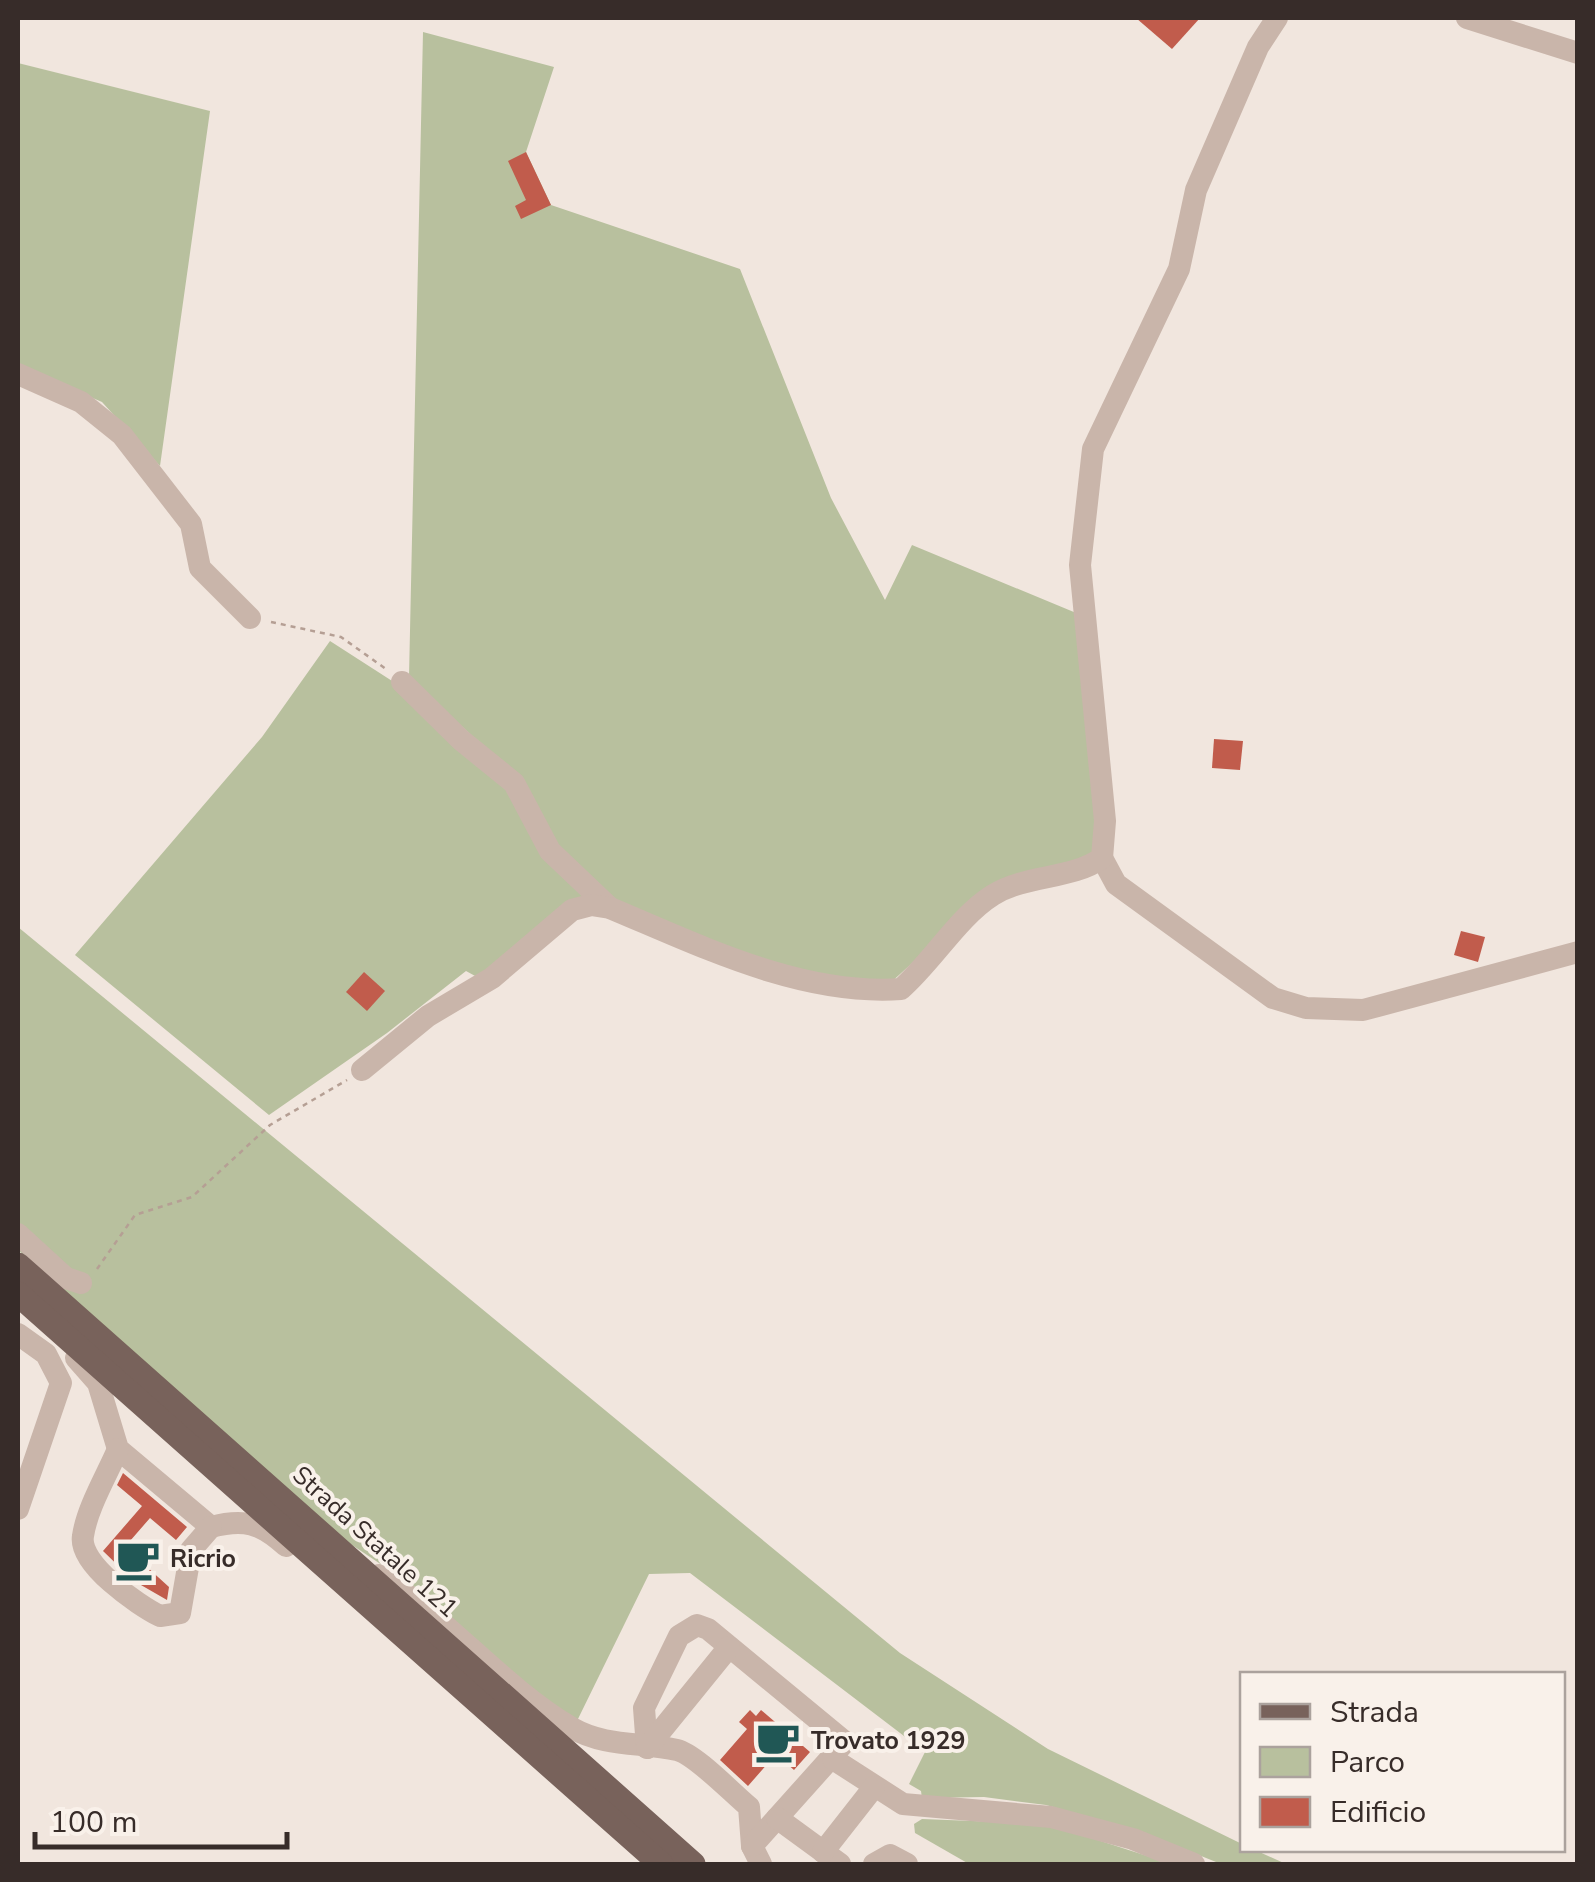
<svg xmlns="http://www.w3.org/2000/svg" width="1595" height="1882" font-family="'Nunito Sans',sans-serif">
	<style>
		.green { fill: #b8c09e }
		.building { fill: #c15c4c }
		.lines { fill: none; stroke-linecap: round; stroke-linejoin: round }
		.path { stroke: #b59f94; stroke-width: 2.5; stroke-dasharray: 5 5; stroke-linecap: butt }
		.minor { stroke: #c9b5aa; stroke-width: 22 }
		.major { stroke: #78625b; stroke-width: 25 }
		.labels { text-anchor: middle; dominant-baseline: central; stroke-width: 8; stroke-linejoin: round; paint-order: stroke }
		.street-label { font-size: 25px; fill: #372c29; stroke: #f9f1ea }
		.poi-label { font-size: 25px; font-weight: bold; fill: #372c29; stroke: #f9f1ea; text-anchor: start }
	</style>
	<rect width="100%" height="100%" fill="#f1e6de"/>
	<g class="green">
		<path d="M 423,32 L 554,67 L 526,152 L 551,205 L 740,269 L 831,498 L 885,600 L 912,545 L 1081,615 L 1097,855 L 968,912 L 887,986 L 764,963 L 611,900 L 549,842 L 518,779 L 409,677 Z"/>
		<path d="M 18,63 L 210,111 L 160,466 L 102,402 L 18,366 Z"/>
		<path d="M 330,641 L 403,688 L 505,783 L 596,902 L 477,977 L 466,971 L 387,1033 L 269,1115 L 75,955 L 262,737 Z"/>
		<path d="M 18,927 L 900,1653 L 1048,1749 L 1242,1844 L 1242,1850 L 1255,1850 L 1286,1864 L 1221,1864 L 1139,1831 L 1046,1805 L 984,1797 L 922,1798 L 921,1791 L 909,1784 L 925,1752 L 690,1573 L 649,1574 L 576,1723 L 557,1713 L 424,1593 L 343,1539 L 18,1250 Z"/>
		<path d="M 922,1819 L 1048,1824 L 1172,1864 L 969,1864 L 915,1833 L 914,1824 Z"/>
	</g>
	<g class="building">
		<path d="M 1136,18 L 1200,18 L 1172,49 Z"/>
		<path d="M 526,152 L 551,205 L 521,219 L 515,206 L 526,200 L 508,161 Z"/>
		<path d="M 1214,739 L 1243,741 L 1240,770 L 1212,768 Z"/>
		<path d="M 1461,931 L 1485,937 L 1478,962 L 1454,955 Z"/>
		<path d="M 364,972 L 385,991 L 367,1011 L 346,992 Z"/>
		<path d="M 123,1473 L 187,1527 L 176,1540 L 150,1518 L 130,1541 L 153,1561 L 147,1567 L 169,1587 L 167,1600 L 134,1581 L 103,1551 L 142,1506 L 117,1485 Z"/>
		<path d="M 750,1710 L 756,1716 L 761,1710 L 810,1752 L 794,1770 L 776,1754 L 748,1786 L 720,1760 L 747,1729 L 739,1722 Z"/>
	</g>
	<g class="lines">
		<g class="path">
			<path d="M 271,622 L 341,637 L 386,669"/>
			<path d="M 97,1269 L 135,1215 L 192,1197 L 270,1125 L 347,1080"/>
		</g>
		<g class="minor">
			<path d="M 1467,18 L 1578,53"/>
			<path d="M 18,374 L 81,402 L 122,435 L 191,524 L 200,568 L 250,618"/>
			<path d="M 402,682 L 461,740 L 514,783 L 550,851 L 610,908"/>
			<path d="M 1102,858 L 1116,884 L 1273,998 L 1306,1008 L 1363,1010 L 1578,952"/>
			<path d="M 362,1070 L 428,1016 L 492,978 L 572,910 L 591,905 L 610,908 C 701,946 801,996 901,989 C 933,961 958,917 993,895 C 1027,874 1071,880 1102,858 L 1105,821 L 1080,565 L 1093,449 L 1179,269 L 1196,190 L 1258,47 L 1277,18"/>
			<path d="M 18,1234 L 66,1278 L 81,1283"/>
			<path d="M 18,1334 L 46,1354 L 61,1383 L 18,1509"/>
			<path d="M 76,1358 L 98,1383 L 118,1449 L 211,1527 C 244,1518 261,1523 286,1546"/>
			<path d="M 118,1449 C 107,1475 87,1508 83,1536 C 78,1564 138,1605 160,1616 L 180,1613 L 191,1550 L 211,1527"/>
			<path d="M 379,1575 C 449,1619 501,1686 572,1728 C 605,1747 641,1742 677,1750 C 695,1754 732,1793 749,1807 L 752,1846 L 761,1864"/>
			<path d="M 647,1748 L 644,1708 L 679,1636 L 697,1625 L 708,1629 L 845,1742 L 752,1846"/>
			<path d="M 647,1748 L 729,1647"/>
			<path d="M 833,1759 L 903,1804 L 1051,1817 L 1133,1839 L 1194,1864"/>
			<path d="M 777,1818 L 840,1864"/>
			<path d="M 823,1852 L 874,1787"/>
			<path d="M 874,1864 L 890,1855 L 907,1864"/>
		</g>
		<g class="major">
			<path d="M 18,1265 L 693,1864"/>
			<path d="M 18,1294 L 661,1864"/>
		</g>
	</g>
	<defs>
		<symbol id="cafe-bare" viewBox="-9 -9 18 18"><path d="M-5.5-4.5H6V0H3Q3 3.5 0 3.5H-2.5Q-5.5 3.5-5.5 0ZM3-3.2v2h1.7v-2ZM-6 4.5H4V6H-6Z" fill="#205755" stroke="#f9f1ea" stroke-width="2.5" paint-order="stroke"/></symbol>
	</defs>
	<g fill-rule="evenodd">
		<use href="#cafe-bare" x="106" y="1528" width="63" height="63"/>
		<use href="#cafe-bare" x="746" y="1710" width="63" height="63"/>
	</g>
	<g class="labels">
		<g class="street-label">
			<text transform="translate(375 1542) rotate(42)">Strada Statale 121</text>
		</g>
		<g class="poi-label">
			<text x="170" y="1559">Ricrio</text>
			<text x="811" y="1741">Trovato 1929</text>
		</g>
	</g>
	<rect width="1595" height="1882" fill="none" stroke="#372c29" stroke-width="40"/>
	<rect x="1240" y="1672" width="325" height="180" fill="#f9f1ea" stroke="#aba29d" stroke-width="2.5"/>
	<rect x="1260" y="1704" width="50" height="15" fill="#78625b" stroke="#aba29d" stroke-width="2.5"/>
	<text x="1330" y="1722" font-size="30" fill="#372c29">Strada</text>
	<rect x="1260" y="1747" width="50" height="30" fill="#b8c09e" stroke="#aba29d" stroke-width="2.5"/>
	<text x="1330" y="1772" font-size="30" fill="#372c29">Parco</text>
	<rect x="1260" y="1797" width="50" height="30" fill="#c15c4c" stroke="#aba29d" stroke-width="2.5"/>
	<text x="1330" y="1822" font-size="30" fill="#372c29">Edificio</text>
	<path d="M35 1832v15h252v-15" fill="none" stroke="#372c29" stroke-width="5"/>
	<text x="50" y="1832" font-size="30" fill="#372c29" stroke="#f9f1ea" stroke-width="8" paint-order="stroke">100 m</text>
</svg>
